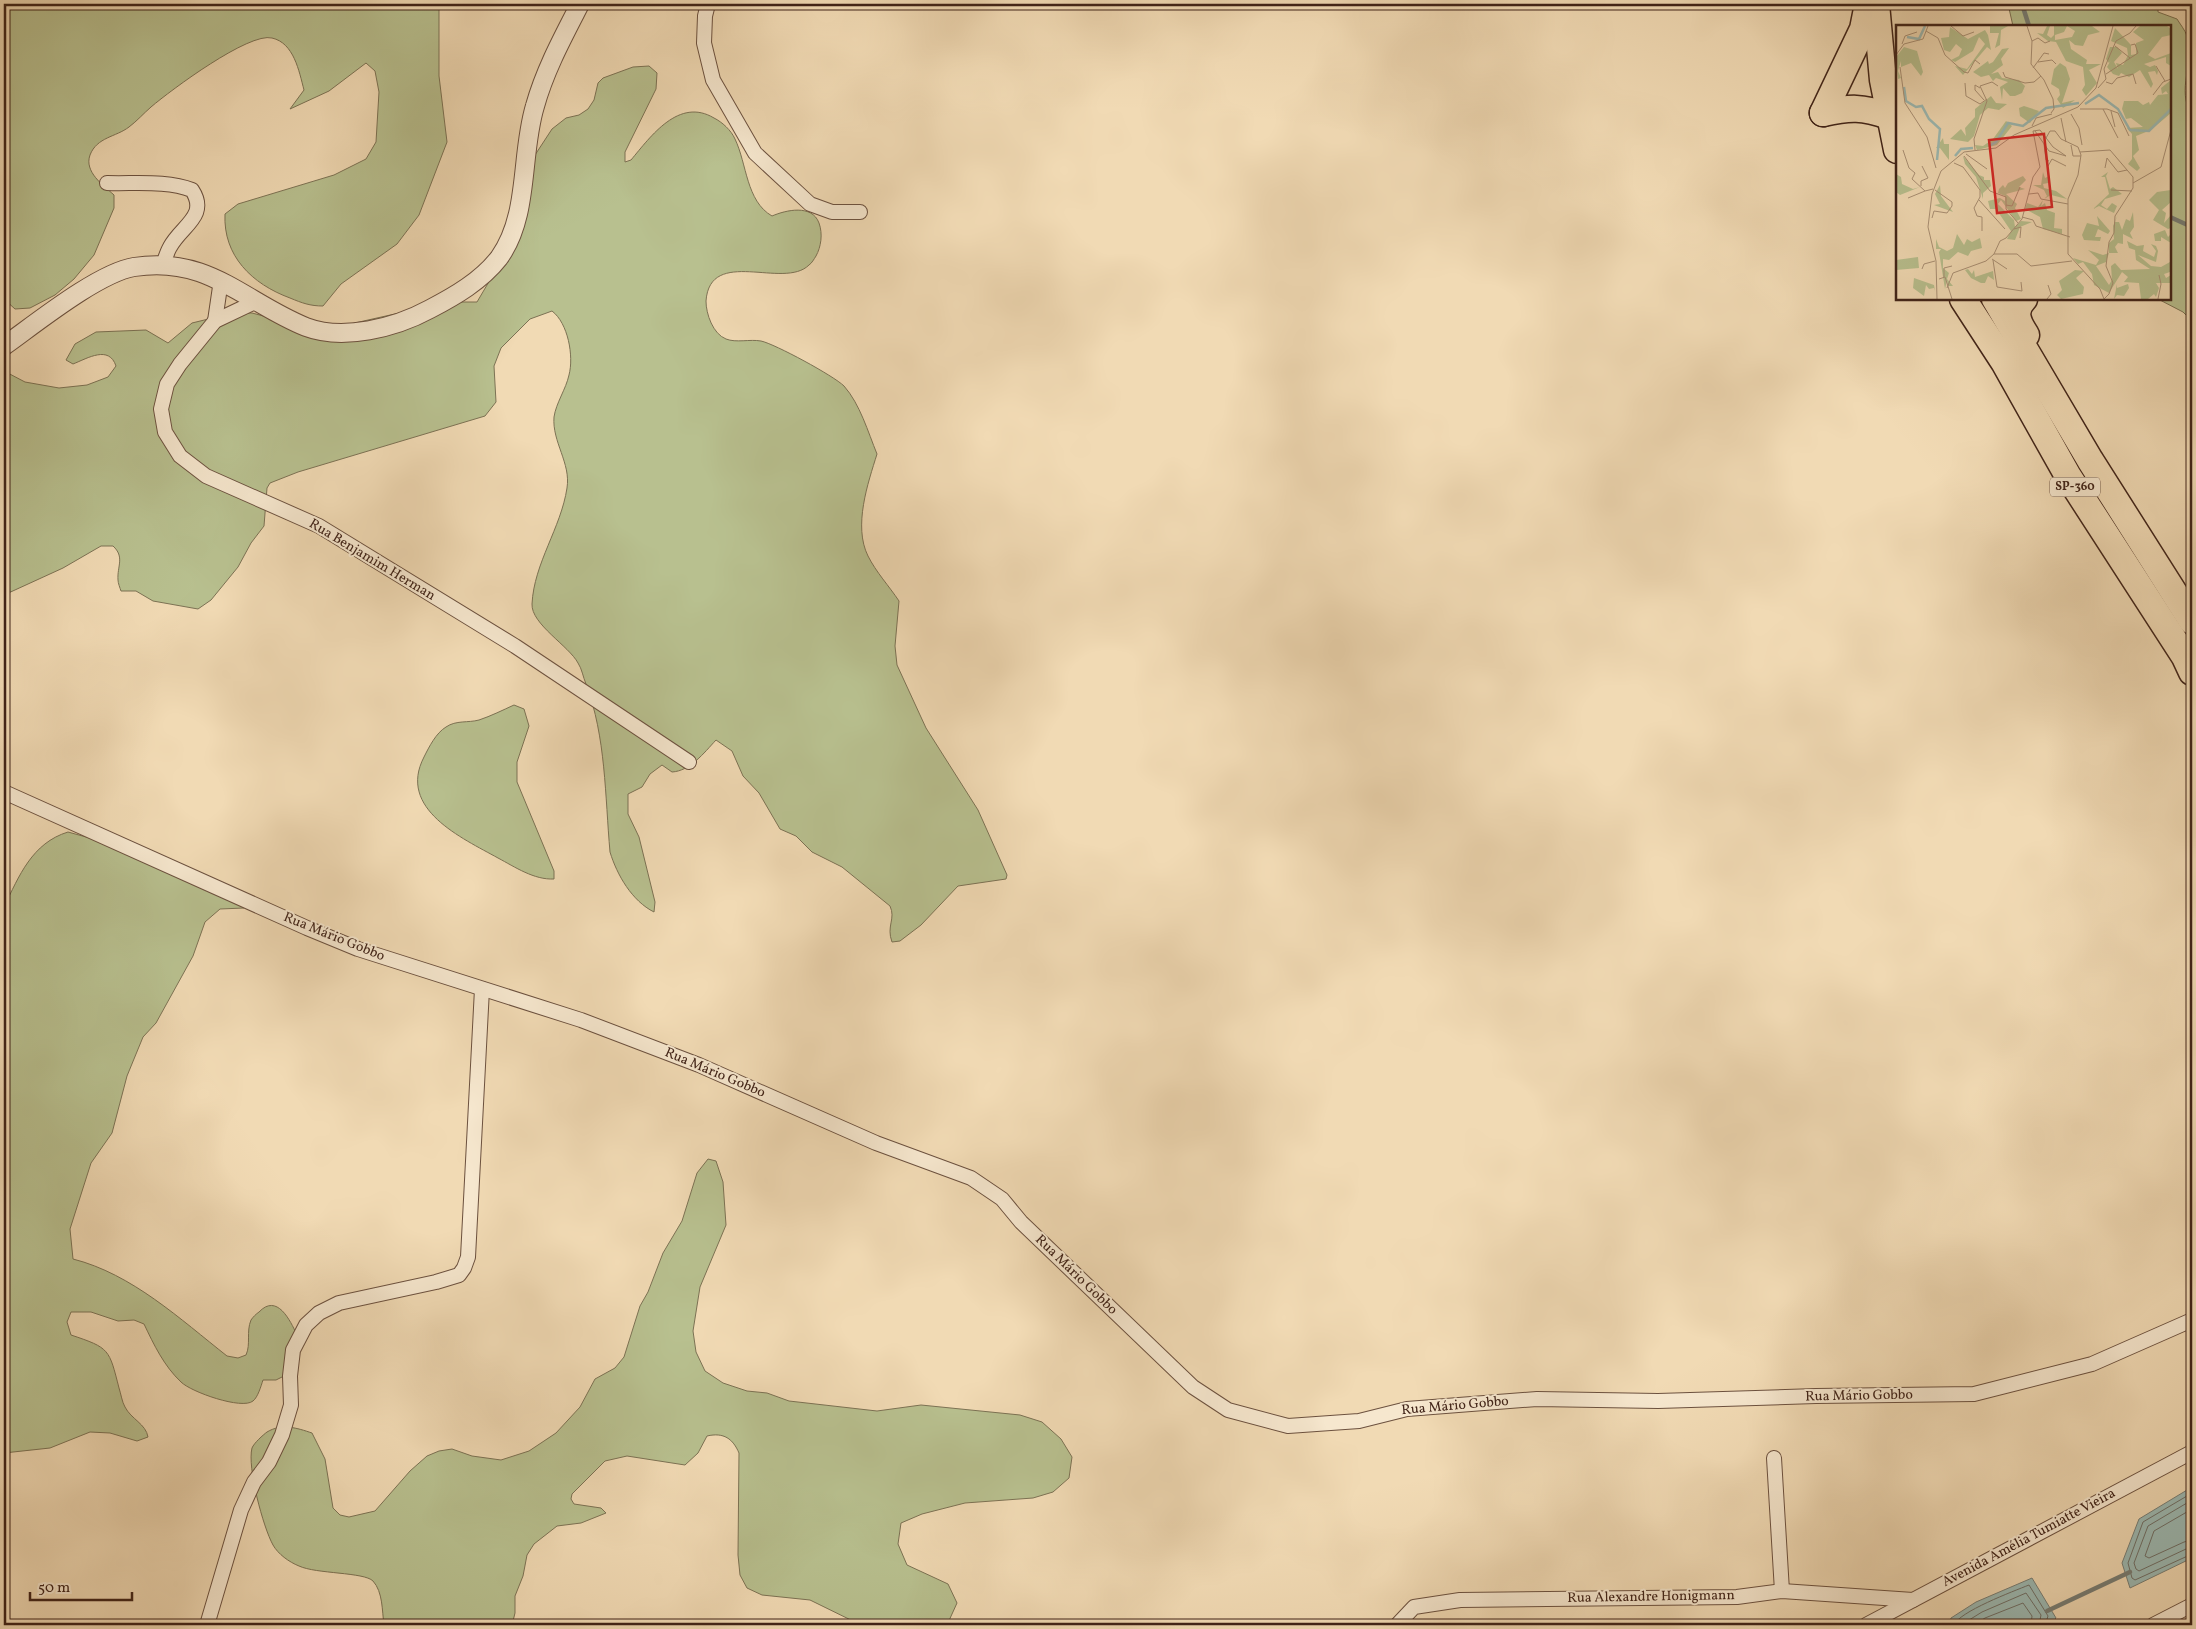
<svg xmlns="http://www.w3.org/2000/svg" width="2196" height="1629" font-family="Vollkorn,serif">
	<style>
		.green { fill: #b8c08f; stroke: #7c7254 }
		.water { fill: #9cbab4; stroke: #777e76 }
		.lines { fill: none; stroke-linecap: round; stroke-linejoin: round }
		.shore { stroke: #6e6e66; stroke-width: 1 }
		.stream { stroke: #777e76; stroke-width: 4.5 }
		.minor-casing { stroke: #6c513f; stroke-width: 16 }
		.tertiary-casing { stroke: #6c513f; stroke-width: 20 }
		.motorway-casing { stroke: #402318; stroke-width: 29 }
		.minor { stroke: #f6e7ce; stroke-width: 14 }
		.tertiary { stroke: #f6e7ce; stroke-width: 18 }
		.motorway { stroke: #f1dab4; stroke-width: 26 }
		.labels { text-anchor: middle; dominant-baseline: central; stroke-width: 4; stroke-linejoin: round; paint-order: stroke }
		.shield { fill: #f6e7ce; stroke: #775e4f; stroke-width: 1 }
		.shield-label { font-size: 12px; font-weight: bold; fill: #402318 }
		.street-label { font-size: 14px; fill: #402318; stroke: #f6e7ce }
		.inset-river { fill: none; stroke: #9cbab4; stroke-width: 2.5 }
		.inset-road { fill: none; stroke: #aa9176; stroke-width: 1 }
		.view { fill: #d62828; fill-opacity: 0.15; stroke: #d62828; stroke-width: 2.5 }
		.inset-edge { fill: none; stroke: #402318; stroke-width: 2.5 }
	</style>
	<rect width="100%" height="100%" fill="#f1dab4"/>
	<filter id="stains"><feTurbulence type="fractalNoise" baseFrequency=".004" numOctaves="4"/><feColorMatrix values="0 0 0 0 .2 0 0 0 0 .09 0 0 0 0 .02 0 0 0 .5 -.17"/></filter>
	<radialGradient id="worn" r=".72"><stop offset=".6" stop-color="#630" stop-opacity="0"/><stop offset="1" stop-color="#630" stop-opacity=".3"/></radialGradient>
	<g class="green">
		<path d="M 20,4 L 439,4 L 439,76 L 447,142 L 419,215 L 397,244 L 341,284 L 323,306 C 310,306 302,303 290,298 C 252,284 223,256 225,214 L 238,204 L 334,175 L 366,159 L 376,142 L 379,92 L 375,71 L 366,63 L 329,91 L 290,109 L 304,90 C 299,71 294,43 272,38 C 249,32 171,90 151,107 C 144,113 137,121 129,127 C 116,137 97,137 90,155 C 84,172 103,185 114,195 L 114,208 L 94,255 L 74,279 L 55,295 L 30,308 L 15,309 L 4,299 L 4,13 Z"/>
		<path d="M 2008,4 L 2158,4 L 2158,12 L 2177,19 C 2180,24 2185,30 2187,36 C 2196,62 2175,90 2192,114 L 2192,321 L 2183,312 L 2158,299 L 2170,299 L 2170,26 L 2013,26 Z"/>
		<path d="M 649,66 L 657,73 L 656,89 L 625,152 L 625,162 L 631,160 C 651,136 679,97 714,118 C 722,122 731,130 735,139 C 747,164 746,201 772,216 C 786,210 812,204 819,223 C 823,234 821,247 816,256 C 814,259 812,263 809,265 C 784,290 710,246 706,301 C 706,314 713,334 726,339 C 736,343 750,339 761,341 C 775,344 834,376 844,386 C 860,404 868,432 877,454 C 868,483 853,526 868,556 C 876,572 889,586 899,601 L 895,646 L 897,665 L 926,728 L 978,810 L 1007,875 L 1006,879 L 958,886 L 921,925 L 900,941 L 892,942 C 886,926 896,919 890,906 L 842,867 L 812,852 L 796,836 L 780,829 L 759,793 L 743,776 L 732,751 L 716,740 C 704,753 690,771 672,772 L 662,765 L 650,774 L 642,787 L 628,794 L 628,814 L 639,837 L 655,902 L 654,912 C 632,901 617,875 610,852 C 605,796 606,737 586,684 C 583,677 582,669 578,663 C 569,646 531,624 532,604 C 534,563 561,528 567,488 C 571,463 552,442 554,417 C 556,403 566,389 569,375 C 574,356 568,323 552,311 L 530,319 L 501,348 L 494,366 L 496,402 L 485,416 L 298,472 L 270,483 L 267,488 L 264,526 L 251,543 L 238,567 L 211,600 L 198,609 L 153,601 L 136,591 L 121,591 C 120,588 118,583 118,580 C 117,566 125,557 113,546 L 101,546 L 63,568 L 4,595 L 4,371 L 25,382 L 59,388 L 87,385 L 108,377 L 116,366 C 109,345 88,358 73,364 L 66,360 L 75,344 L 96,332 L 146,330 L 168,343 L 192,323 L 233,313 L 252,313 L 298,325 L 337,327 L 448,302 L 477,302 L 520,229 L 535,155 L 552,129 L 566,118 L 579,115 L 588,109 L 594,100 L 598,83 L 603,78 L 633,67 Z"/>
		<path d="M 514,705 L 524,709 L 529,726 L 517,762 L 517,782 L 554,871 L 554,879 C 534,880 515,867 498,858 C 462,838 397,809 424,757 C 429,747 436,733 446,727 C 456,720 468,723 479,720 C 491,716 503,710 514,705 Z"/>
		<path d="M 68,832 L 126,848 L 246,901 L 244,908 L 220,909 L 205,922 L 193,956 L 156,1023 L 143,1037 L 127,1076 L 112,1133 L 91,1163 L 70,1229 L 73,1259 C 132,1274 180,1319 227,1356 L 238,1358 L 246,1355 C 251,1344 246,1332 251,1320 C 253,1317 256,1314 259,1312 C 277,1293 290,1320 297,1335 L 284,1376 L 276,1380 L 263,1380 C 261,1386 258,1397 253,1401 C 242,1410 191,1392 181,1382 C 164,1366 154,1345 144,1324 L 134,1320 L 118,1321 L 91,1312 L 71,1312 L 67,1322 L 71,1335 C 110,1348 109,1349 119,1388 C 121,1394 122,1402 125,1407 C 131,1419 146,1424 148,1437 L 137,1441 L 110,1433 L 90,1432 L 50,1448 L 4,1453 L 4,907 C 19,876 32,843 68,832 Z"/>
		<path d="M 708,1159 L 716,1161 L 723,1182 L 726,1225 L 700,1287 L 693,1331 L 696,1352 L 705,1371 L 723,1383 L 747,1391 L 767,1393 L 789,1401 L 877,1411 L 921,1405 L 1020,1415 L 1042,1422 L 1061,1439 L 1072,1457 L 1069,1478 L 1053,1492 L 1033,1498 L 965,1503 L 922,1514 L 901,1523 L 898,1544 L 907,1565 L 948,1584 L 957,1603 L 947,1625 L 861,1625 L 810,1600 L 762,1595 L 747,1588 L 740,1575 L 738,1555 L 739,1453 C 733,1439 724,1432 707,1436 L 698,1453 L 685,1465 L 627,1456 L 605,1461 L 572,1494 L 571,1499 L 574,1504 L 601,1508 L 606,1513 L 581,1523 L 557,1526 L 534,1544 L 527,1555 L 523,1576 L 515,1596 L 515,1613 L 512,1625 L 384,1625 C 382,1611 383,1592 373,1581 C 364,1572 316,1574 299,1566 C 289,1562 278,1554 273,1545 C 263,1527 247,1467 252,1448 C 254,1443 263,1435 267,1432 C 282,1423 297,1428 312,1433 L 325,1459 L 333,1508 L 340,1515 L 349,1517 L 375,1511 L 410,1471 L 427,1456 L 439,1451 L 452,1449 L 472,1456 L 501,1460 L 529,1451 L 556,1433 L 580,1407 L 595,1379 L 615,1368 L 624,1357 L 640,1306 L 648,1292 L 663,1253 L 682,1221 L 697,1173 Z"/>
	</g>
	<g class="water">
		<path d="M 2192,1487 L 2192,1558 L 2130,1588 L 2122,1563 L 2139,1519 Z"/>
		<path d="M 2032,1578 L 2056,1618 L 2049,1625 L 1949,1625 L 1951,1618 L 1976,1602 Z"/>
	</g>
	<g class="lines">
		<g class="shore">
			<path d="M 2192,1493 L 2143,1522 L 2128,1563 L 2132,1578 L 2135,1580 L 2192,1554"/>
			<path d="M 2192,1500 L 2148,1526 L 2134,1563 L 2136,1569 L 2139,1571 L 2186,1549 L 2192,1548"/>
			<path d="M 2192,1509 L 2154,1531 L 2145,1556 L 2149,1558 L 2184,1542 L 2192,1540"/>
			<path d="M 1954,1625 C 1958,1612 2014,1591 2029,1585 L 2048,1616 L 2045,1625"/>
			<path d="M 1961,1625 L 1982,1612 L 2026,1593 L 2041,1615 L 2039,1625"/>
			<path d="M 1974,1625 L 1985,1618 L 2023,1603 L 2032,1616 L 2031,1625"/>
		</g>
		<g class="stream">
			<path d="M 2022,4 L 2029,26"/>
			<path d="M 2170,217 L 2192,227"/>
			<path d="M 2047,1611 L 2130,1572"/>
		</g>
		<defs>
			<g id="minor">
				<path d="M 708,4 L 705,16 L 704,43 L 713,80 L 755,153 L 810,204 L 832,212 L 860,212"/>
				<path d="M 107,183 C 134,184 167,180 192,190 C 209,216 181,226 170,247 C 167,252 165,259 163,265"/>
				<path d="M 257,301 L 215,321 L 180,364 L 167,384 L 161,409 L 165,432 L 180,456 L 206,476 L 319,526 L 515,646 L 689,762"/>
				<path d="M 215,321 L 221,280"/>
				<path d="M 4,792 L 307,928 L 358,949 L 581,1020 L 699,1065 L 876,1143 L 971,1178 L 1002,1199 L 1021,1222 L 1193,1387 L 1228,1410 L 1288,1426 L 1359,1421 L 1407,1409 L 1537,1399 L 1658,1401 L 1816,1396 L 1974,1394 L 2092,1364 L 2192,1320"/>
				<path d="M 1774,1458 L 1782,1591"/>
				<path d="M 207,1625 L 241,1510 L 254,1482 L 269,1462 L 282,1435 L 291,1405 L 290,1376 L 293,1350 L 306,1325 L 319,1313 L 339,1303 L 436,1282 L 459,1275 L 464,1268 L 468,1257 L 482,989"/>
				<path d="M 1397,1625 L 1414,1607 L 1460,1600 L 1737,1597 L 1782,1591 L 1913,1600"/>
				<path d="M 1866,1625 L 2192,1452"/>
				<path d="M 2153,1625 L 2192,1605"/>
			</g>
			<path id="tertiary" d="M 4,346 C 35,324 98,273 134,267 C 208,255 244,302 306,327 C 343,341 395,328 430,309 C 455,296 481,281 499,258 C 530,215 520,155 535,106 C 545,70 563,37 580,4"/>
			<g id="motorway">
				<path d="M 1876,4 L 1883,80 L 1897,150"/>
				<path d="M 1823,113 L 1863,29 L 1868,4"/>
				<path d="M 1823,113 C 1851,107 1862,107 1889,116"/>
				<path d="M 1963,299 L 2004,362 L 2068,476 L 2185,657 L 2192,672"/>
				<path d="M 1995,299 L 2090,460 L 2192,621"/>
				<path d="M 2024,299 C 2012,311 2018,323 2026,335"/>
			</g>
		</defs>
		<use href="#minor" class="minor-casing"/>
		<use href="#tertiary" class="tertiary-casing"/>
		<use href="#motorway" class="motorway-casing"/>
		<use href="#minor" class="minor"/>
		<use href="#tertiary" class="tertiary"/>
		<use href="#motorway" class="motorway"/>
	</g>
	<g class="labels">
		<rect class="shield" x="2050" y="477.5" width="50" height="19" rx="4"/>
		<g class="shield-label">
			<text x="2075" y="487">SP-360</text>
		</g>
		<g class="street-label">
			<text transform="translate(372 560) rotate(31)">Rua Benjamim Herman</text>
			<text transform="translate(334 937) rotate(22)">Rua Mário Gobbo</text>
			<text transform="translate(715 1073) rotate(23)">Rua Mário Gobbo</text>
			<text transform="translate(1076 1275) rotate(44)">Rua Mário Gobbo</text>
			<text transform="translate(1859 1396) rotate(-1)">Rua Mário Gobbo</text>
			<text transform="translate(1455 1406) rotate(-5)">Rua Mário Gobbo</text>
			<text transform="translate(2029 1538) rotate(-28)">Avenida Amélia Tumiatte Vieira</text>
			<text transform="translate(1651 1597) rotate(-1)">Rua Alexandre Honigmann</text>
		</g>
	</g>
	<g transform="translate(1896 25)">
		<rect width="275" height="275" fill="#f1dab4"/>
		<path d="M 94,1 L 112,1 L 105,5 L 104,20 L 99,23 L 103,8 L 94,8 ZM 151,1 L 154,1 L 151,10 L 155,13 L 158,10 L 158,1 L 196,1 L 204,7 L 192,10 L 187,21 L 179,20 L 173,15 L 175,24 L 191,35 L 190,39 L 205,39 L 193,45 L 201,58 L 190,71 L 186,65 L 189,60 L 187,42 L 170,36 L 160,17 L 152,16 L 141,8 L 147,9 ZM 171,1 L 179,6 L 176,12 L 159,15 L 159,10 L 168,7 ZM 244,1 L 271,1 L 275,4 L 275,10 L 266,12 L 252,30 L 259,34 L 275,28 L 275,41 L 270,38 L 270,32 L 248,39 L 254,42 L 259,40 L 262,46 L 261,50 L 259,46 L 252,47 L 257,59 L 255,63 L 244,45 L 233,52 L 225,48 L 223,51 L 217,49 L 211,42 L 215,35 L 213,38 L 210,34 L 214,22 L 221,22 L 226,28 L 218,37 L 222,44 L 220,38 L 227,40 L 232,30 L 231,23 L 215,16 L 219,3 L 235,20 L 235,30 L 240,29 L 240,18 L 248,15 L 237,7 ZM 54,2 L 72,14 L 89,5 L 92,10 L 95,25 L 91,22 L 67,50 L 59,41 L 71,44 L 89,19 L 83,12 L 77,26 L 59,37 L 55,35 L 63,31 L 66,24 L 60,19 L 54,27 L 48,25 L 45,13 L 53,12 ZM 8,22 L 21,26 L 27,47 L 25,51 L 15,38 L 5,42 L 5,36 L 2,46 L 5,53 L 2,54 L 0,32 ZM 113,23 L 105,34 L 107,40 L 95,49 L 102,47 L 106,53 L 123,55 L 129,61 L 126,68 L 119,71 L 114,71 L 107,63 L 106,75 L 104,62 L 112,57 L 100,53 L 97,56 L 93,50 L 85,52 L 77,47 L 92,36 L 93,39 L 97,37 L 106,24 ZM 164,38 L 170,42 L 174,54 L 166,78 L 179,75 L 167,83 L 161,74 L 164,70 L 163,64 L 155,59 L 158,44 ZM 275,55 L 275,88 L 255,105 L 240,111 L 243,125 L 237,131 L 244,143 L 241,146 L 232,139 L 236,134 L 236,109 L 231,103 L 247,102 L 235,93 L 230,94 L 226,84 L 228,76 L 242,76 L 247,80 L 253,77 L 254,80 L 262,70 L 272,69 L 270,66 L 266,69 L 265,63 ZM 95,71 L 100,78 L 111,79 L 103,85 L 92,83 L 84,90 L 78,111 L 72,117 L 54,114 L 65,104 L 70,111 L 69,103 L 79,92 L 79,84 ZM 128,81 L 143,86 L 134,98 L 124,91 L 123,83 ZM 110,96 L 116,101 L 101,120 L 81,125 L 79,120 L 87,121 L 97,114 ZM 47,113 L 48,119 L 53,119 L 53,135 L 44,123 L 40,123 ZM 67,131 L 83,150 L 88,152 L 88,155 L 94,155 L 95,161 L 87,168 L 87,174 L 80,152 L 69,139 ZM 147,147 L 149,153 L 153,151 L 152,158 L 147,159 L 148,163 L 160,166 L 171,174 L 155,170 L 148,174 L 151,171 L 148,165 L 137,160 L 145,160 ZM 212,147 L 210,151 L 214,164 L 217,162 L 226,169 L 209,174 L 205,180 L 211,184 L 216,178 L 221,181 L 218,188 L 203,181 L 197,184 L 213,169 L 209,152 L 205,152 ZM 0,149 L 5,152 L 6,159 L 17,164 L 24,162 L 4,170 L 0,167 ZM 127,151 L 130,155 L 123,162 L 129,164 L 110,169 L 121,179 L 119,183 L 125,194 L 120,196 L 105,175 L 102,179 L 118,195 L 119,202 L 125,196 L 136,197 L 124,202 L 119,215 L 111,214 L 115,206 L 100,184 L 94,184 L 92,176 L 104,173 L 109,176 L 109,171 L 102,168 L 103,164 L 107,160 L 109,163 L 112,158 ZM 44,160 L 45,171 L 57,187 L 38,180 L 44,179 L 39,169 ZM 275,165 L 275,177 L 266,185 L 270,188 L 268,198 L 275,190 L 275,203 L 272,204 L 257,195 L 263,185 L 253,175 L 261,167 ZM 147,175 L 145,181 L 149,178 L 151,185 L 159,188 L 158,203 L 166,204 L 166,209 L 147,204 L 144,192 L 129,184 L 131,178 L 142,182 ZM 237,187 L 238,202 L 234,208 L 237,214 L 227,209 L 227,219 L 222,218 L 219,222 L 222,228 L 213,228 L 213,218 L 218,214 L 217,201 L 222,189 L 219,197 L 223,197 L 226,205 L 230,194 L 234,196 ZM 201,191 L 214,206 L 212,209 L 202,204 L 199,212 L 205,212 L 204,216 L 188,215 L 186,210 L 191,198 L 203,201 ZM 269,205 L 272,212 L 275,209 L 275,218 L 265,212 L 265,216 L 259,216 L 258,209 ZM 61,209 L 68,220 L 71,214 L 76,217 L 84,213 L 86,223 L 75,226 L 72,231 L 62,227 L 53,235 L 47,234 L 47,243 L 53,248 L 51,254 L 57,261 L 52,261 L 51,255 L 49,264 L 43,227 L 45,224 L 40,224 L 40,214 L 43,222 L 51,226 L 57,223 ZM 231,216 L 241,221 L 248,220 L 247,226 L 258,232 L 260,226 L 255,219 L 260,221 L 262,226 L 260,237 L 242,230 L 255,241 L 265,242 L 274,237 L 275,249 L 274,247 L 268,249 L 270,253 L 275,250 L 275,265 L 274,258 L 260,258 L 263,263 L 260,272 L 258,269 L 252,274 L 245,274 L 243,258 L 228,257 L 232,252 L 226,247 L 213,268 L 198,260 L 196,249 L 187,237 L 182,239 L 177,233 L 200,240 L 203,235 L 192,225 L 207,230 L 213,228 L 210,237 L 200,241 L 213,260 L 216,255 L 215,241 L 219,238 L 225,245 L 254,244 L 240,235 L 239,225 L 233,223 ZM 22,232 L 23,243 L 0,245 L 0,235 ZM 72,244 L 76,249 L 78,245 L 79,252 L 97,246 L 98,255 L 92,251 L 89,258 L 85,258 L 75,253 L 69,245 ZM 179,245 L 188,246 L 180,253 L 188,262 L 187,269 L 165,274 L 161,270 L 166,265 L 163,256 ZM 18,253 L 38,260 L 39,266 L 38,263 L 33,264 L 30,260 L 28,271 L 17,263 ZM 221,259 L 221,263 L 232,259 L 233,263 L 228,271 L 221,270 L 218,274 Z" fill="#b8c08f" fill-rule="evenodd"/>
		<path class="inset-river" d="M 11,12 L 23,14 L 29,1M 8,62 L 10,76 L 20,82 L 26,81 L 33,94 L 44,104 L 41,135M 189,79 L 203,70 L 222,84 L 234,105 L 253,106 L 275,84M 93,121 L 100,117 L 112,98 L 127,101 L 150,83 L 183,78M 59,131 L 65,124 L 77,123"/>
		<path class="inset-road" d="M 55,1 L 67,11 L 78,7M 131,1 L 136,16 L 135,39 L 148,55 L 157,74 L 158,84 L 155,88M 30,6 L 42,13 L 49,30 L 68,47 L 72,48 L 79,35 L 84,39M 136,16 L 142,13 L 149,18 L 154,16M 6,19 L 9,11 L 21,7M 219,21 L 234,33M 0,30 L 8,19 L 27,14 L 32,1M 142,37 L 156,35 L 160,39M 260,41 L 269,56M 4,42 L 9,78 L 31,112 L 40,143M 137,43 L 148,28 L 153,29M 107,47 L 109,52 L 129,58 L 138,57 L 145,51M 210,49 L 242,28 L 239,19 L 235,20M 210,57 L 216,59 L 221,53 L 237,49 L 240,59M 69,58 L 70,71 L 84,79 L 91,74M 84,63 L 79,60 L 79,65 L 88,75M 202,63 L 210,54 L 208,44 L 220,16 L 234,8 L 240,1M 257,70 L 267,57 L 275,54M 184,84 L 211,84 L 222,88 L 233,111M 207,84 L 222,113M 215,86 L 219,102M 175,89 L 183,103 L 186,120M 165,93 L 170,117M 136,101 L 140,93 L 156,89M 150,113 L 154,106 L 159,106 L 165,114 L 182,122 L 185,130 L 182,150 L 172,174 L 172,229 L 204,264 L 208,274M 148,119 L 150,135 L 153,136M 175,120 L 177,131 L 185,131M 7,125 L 13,143 L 19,148 L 16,154 L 29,166 L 37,164M 79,125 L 78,114 L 91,76 L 84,61 L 96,57 L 102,61M 184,127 L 214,125 L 237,152 L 237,163 L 219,191 L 218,208 L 213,217 L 210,241 L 217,258 L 213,269 L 208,274M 70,129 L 91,144M 68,131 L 94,166 L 110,172 L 110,184 L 122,198M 58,138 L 67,142 L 84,165 L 84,172 L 78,183 L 81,191 L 86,192 L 86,206M 152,141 L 156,134 L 170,141M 209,143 L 211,133 L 222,147 L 231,145M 237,158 L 265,142 L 275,105M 25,161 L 25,156 L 32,153 L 26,141M 215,165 L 236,166M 133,169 L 142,168 L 145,174 L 172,179M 12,173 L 29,166M 83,175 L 109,204M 110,180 L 116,181 L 124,162M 126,192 L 137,195 L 140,201 L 174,212M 36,193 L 38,186 L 51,188 L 56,181 L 56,177 L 39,165M 118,204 L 125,202 L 124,213M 98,229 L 104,216 L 110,213 L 126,194 L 137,152 L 144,142 L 137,106 L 144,105 L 157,122 L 170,131 L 153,126 L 139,106M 98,229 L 121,229 L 135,241 L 176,236M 96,234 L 111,244M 97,235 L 101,262 L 126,266 L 125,257M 26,244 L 28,239 L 39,236M 48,252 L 48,243 L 56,241M 43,254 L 49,252 L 56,274M 51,263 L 57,248 L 90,236 L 98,229M 41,274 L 40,236 L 32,202 L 36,169 L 45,146 L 68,127 L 100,123 L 118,110 L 182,82 L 200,63 L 217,1M 151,274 L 155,269 L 152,260M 262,274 L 265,259 L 263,250"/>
		<path class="view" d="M 148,109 L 156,182 L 101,188 L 93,115 Z"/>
		<rect width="275" height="275" class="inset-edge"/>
	</g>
	<rect width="2196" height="1629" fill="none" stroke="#f1dab4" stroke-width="20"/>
	<rect x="5" y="5" width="2186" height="1619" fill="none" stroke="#402318" stroke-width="2.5"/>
	<rect x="10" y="10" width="2176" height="1609" fill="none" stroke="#402318"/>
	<path d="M30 1592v8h102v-8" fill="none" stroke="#402318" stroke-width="2.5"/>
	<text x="38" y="1592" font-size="15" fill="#402318" stroke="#f6e7ce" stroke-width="4" paint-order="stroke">50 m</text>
	<rect width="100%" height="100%" filter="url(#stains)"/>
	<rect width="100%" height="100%" fill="url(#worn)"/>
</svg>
